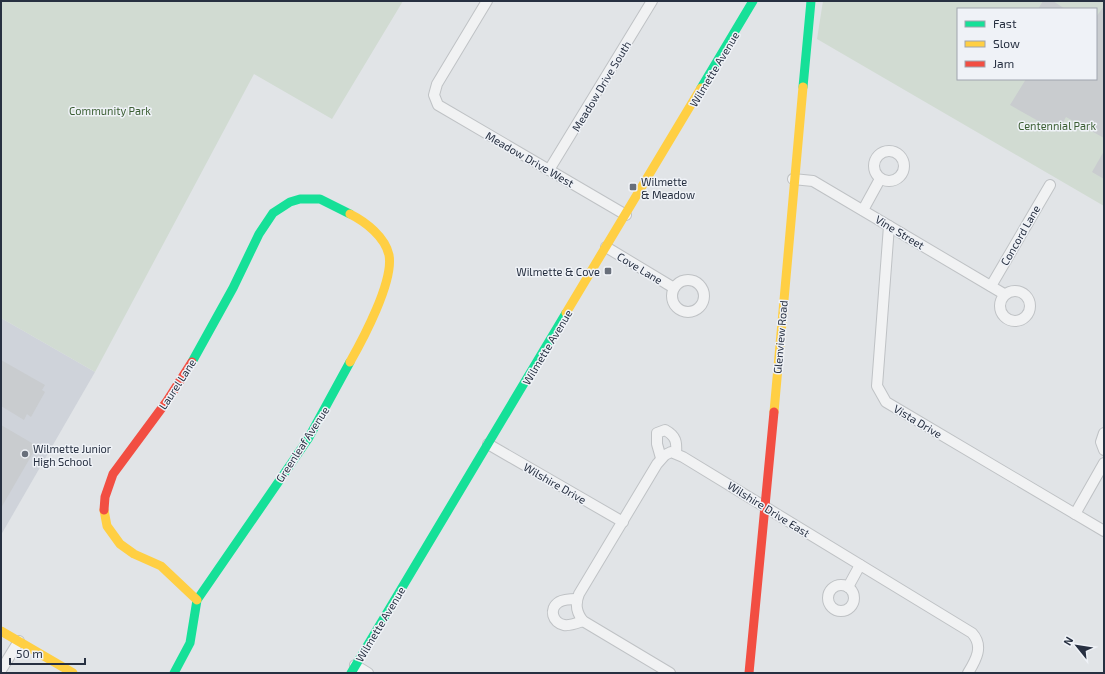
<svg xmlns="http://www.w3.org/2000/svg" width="1105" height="674" font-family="'Exo 2',sans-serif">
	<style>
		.built { fill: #cfd3da }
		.green { fill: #d1dbd2; fill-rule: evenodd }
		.building { fill: #c9cccf }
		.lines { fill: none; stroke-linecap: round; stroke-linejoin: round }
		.street-casing { stroke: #bfc2c5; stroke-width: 12 }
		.street { stroke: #f1f2f3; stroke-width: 10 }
		.fast { stroke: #16e098; stroke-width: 9 }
		.slow { stroke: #ffcf43; stroke-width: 9 }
		.jam { stroke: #f24e42; stroke-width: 9 }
		.poi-dot { fill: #686f7b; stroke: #eff2f7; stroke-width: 1.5 }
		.labels { text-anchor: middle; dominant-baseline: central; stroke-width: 3; stroke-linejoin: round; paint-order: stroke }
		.street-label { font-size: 11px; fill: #273041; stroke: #eff2f7 }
		.park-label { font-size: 11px; fill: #3b5e33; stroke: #eff2f7 }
		.poi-label { font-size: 11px; fill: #273041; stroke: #eff2f7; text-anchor: start }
	</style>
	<rect width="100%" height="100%" fill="#e1e4e7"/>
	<path class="built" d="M 1,318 L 95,372 L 1,535 Z"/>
	<g class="green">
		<path d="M 1,1 L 403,1 L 332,119 L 254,74 L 95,372 L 1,318 Z"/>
		<path d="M 823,1 L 1104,1 L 1104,206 L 817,39 ZM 958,9 L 1096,9 L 1096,79 L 958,79 Z"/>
	</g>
	<g class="building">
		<path d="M 1043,1 L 1053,1 L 1065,9 L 1038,9 Z"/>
		<path d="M 1104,6 L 1104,138 L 1066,117 L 1058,132 L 1010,105 L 1026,79 L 1096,79 L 1096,17 Z"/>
		<path d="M 1104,151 L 1104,179 L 1092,172 Z"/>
		<path d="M 1,360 L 45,385 L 42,390 L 45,392 L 31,417 L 27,414 L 24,420 L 1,406 Z"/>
		<path d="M 1,425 L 37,446 L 1,508 Z"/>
	</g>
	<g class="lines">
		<defs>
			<g id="street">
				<path d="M 487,1 L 437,84 L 434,95 L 438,105 L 626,215"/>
				<circle cx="889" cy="166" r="15"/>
				<path d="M 549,170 L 652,1"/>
				<path d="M 793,179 L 813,181 L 1004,294"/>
				<path d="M 863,210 L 880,179"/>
				<path d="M 889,226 L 877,386 L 886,402 L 1104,531"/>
				<path d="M 606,247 L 674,288"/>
				<circle cx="688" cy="296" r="16"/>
				<path d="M 991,286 L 1050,185"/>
				<circle cx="1015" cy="306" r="15"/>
				<path d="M 1104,433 L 1101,442 L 1104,450"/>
				<path d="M 488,444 L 623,522"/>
				<path d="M 661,458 L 657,444 L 657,433 L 665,430 C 676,436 677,442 676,453"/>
				<path d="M 1075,514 L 1104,463"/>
				<circle cx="841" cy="598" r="13"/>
				<path d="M 848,587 L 860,565"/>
				<path d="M 577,599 C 571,599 564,599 559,602 C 548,609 553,623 564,625 C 570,626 577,623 583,621"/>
				<path d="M 355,665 L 368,673"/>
				<path d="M 1,670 L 19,641"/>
				<path d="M 670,673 L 583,621 C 576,612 575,604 579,594 L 657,464 L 665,455 L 671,452 L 683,457 L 972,633 C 984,646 976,660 968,673"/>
			</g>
		</defs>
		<use href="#street" class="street-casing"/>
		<use href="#street" class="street"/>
		<g class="fast">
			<path d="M 803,87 L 811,1"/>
			<path d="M 701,88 L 753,1"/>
			<path d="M 192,362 L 233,288 L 259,234 L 273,213 L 290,202 L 300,199 L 320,199 L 350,214"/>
			<path d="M 174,673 L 190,643 L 197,600 L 308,439 L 350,362"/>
			<path d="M 351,673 L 566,313"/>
		</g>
		<g class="slow">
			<path d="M 566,313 L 701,88"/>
			<path d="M 350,362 C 363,339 394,281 389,255 C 385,237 366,222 350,214"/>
			<path d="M 774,412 L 803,87"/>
			<path d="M 104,510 L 107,526 L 120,544 L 134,554 L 161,566 L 197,600"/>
			<path d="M 1,631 L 73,673"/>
		</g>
		<g class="jam">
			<path d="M 104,510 L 105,497 L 113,474 L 167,401 L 192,362"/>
			<path d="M 749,673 L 774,412"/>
		</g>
	</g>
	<g class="poi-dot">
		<rect x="629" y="183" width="8" height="8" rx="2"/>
		<rect x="604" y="267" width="8" height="8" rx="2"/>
		<circle cx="25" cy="454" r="4"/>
	</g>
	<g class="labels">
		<g class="street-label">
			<text transform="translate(714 69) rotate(-59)">Wilmette Avenue</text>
			<text transform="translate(601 86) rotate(-59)">Meadow Drive South</text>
			<text transform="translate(530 159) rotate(30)">Meadow Drive West</text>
			<text transform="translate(900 232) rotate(31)">Vine Street</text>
			<text transform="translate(1020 235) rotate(-60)">Concord Lane</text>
			<text transform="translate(640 268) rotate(31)">Cove Lane</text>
			<text transform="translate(780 337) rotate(-85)">Glenview Road</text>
			<text transform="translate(547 347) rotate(-59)">Wilmette Avenue</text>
			<text transform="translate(177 384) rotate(-57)">Laurel Lane</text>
			<text transform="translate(918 421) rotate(31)">Vista Drive</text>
			<text transform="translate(302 444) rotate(-57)">Greenleaf Avenue</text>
			<text transform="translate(555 483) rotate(30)">Wilshire Drive</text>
			<text transform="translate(769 509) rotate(32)">Wilshire Drive East</text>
			<text transform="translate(380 624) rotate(-59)">Wilmette Avenue</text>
		</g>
		<g class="park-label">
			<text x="110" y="110">Community Park</text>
			<text x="1057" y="125">Centennial Park</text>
		</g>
		<g class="poi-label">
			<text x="641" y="181">Wilmette<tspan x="641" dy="13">&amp; Meadow</tspan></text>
			<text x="600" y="271" text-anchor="end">Wilmette &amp; Cove</text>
			<text x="33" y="448">Wilmette Junior<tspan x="33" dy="13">High School</tspan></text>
		</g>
	</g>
	<rect width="1105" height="674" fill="none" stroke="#273041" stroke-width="4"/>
	<rect x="957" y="8" width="140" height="72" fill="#eff2f7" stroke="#9fa4ae"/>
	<rect x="965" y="21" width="20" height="6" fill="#16e098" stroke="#9fa4ae"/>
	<text x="993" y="28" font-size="12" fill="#273041">Fast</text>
	<rect x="965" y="41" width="20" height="6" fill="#ffcf43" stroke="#9fa4ae"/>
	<text x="993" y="48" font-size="12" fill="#273041">Slow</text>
	<rect x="965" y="61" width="20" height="6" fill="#f24e42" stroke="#9fa4ae"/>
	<text x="993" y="68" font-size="12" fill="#273041">Jam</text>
	<g transform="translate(1077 646) rotate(300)" stroke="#eff2f7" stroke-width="3" paint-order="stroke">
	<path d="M0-3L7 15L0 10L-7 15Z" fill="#273041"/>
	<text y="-6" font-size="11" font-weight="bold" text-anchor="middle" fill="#273041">N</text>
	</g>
	<path d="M10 658v6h75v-6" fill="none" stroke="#273041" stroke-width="2"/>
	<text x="16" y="658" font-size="12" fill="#273041" stroke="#eff2f7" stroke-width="3" paint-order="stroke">50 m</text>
</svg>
